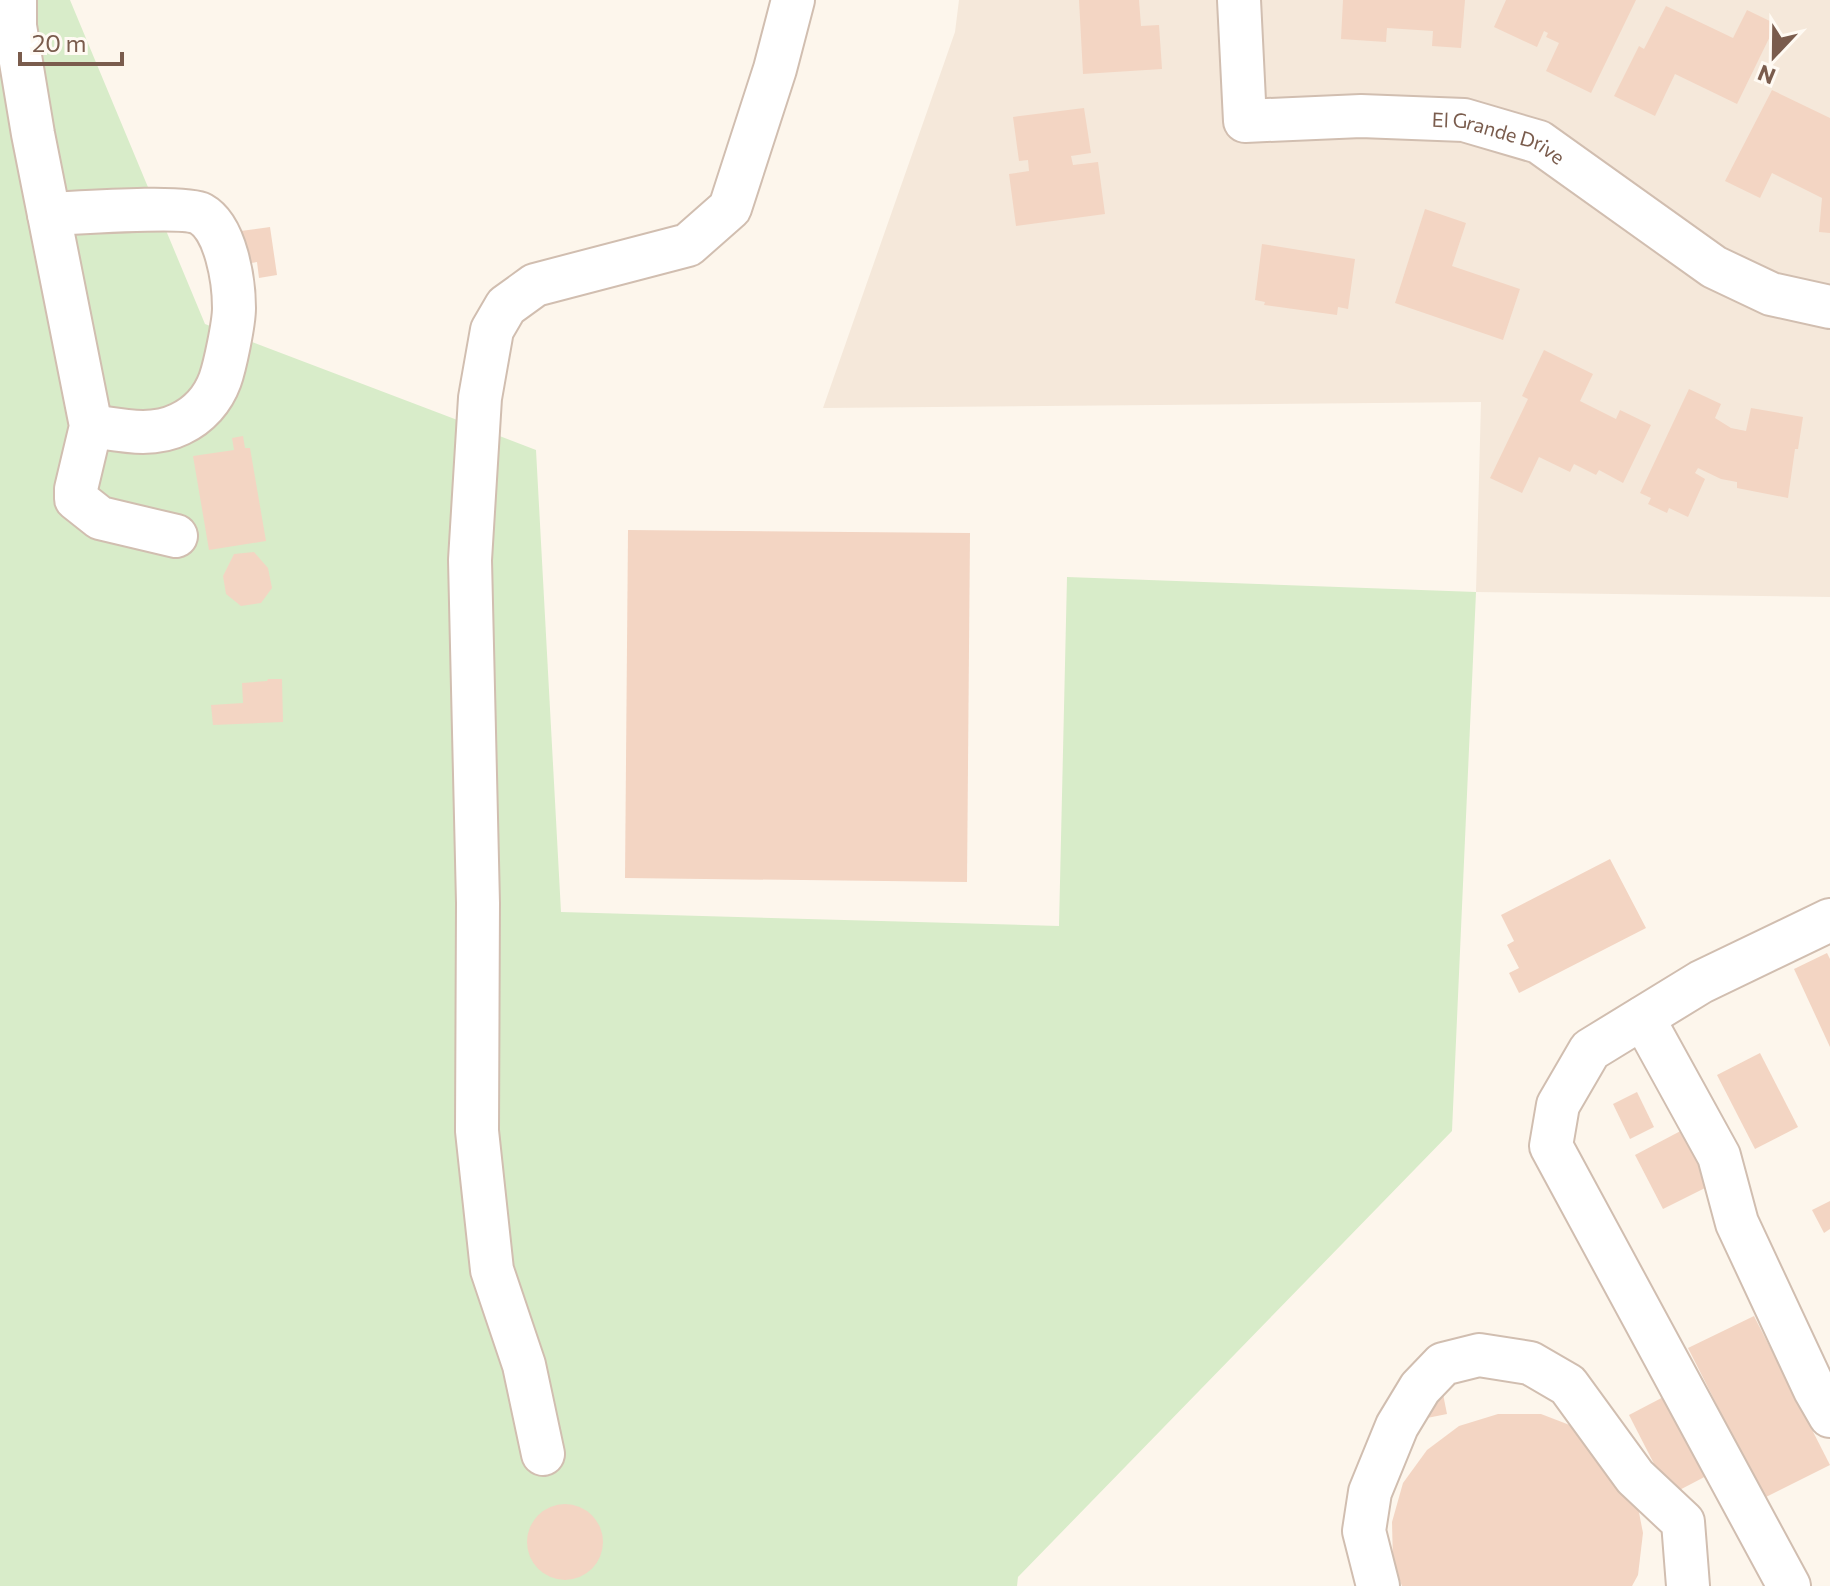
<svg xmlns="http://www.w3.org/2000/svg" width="1830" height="1586" font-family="Commissioner,sans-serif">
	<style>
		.residential { fill: #f5e8da }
		.green { fill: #d8ecc9 }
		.building { fill: #f3d5c3 }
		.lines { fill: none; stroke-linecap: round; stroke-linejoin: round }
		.minor-casing { stroke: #d1beb0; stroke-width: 46 }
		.minor { stroke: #fff; stroke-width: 42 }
		.labels { text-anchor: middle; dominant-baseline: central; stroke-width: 6; stroke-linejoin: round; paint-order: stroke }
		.street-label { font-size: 20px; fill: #7a5c4d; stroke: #fffaf3 }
	</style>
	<rect width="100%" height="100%" fill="#fdf6ec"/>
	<path class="residential" d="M 959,0 L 1830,0 L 1830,597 L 1476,592 L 1481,402 L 823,408 L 955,32 Z"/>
	<path class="green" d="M 0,0 L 70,0 L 205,324 L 536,450 L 561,912 L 1059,926 L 1067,577 L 1476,592 L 1452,1131 L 1018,1577 L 1017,1586 L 0,1586 Z"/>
	<g class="building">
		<path d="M 1079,0 L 1139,0 L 1141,26 L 1159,25 L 1162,69 L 1083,74 Z"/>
		<path d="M 1343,0 L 1465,0 L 1461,48 L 1432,46 L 1433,31 L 1387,28 L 1386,42 L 1341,39 Z"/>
		<path d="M 1506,0 L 1636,0 L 1591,93 L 1546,71 L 1559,43 L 1546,37 L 1548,33 L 1544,31 L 1537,47 L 1494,27 Z"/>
		<path d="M 1666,6 L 1733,38 L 1747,10 L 1776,24 L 1737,104 L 1675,74 L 1655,116 L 1614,96 L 1639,46 L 1644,49 Z"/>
		<path d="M 1772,90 L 1830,118 L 1830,233 L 1819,232 L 1822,198 L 1772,173 L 1760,198 L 1725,181 Z"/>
		<path d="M 1084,108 L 1091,153 L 1071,156 L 1073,165 L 1098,162 L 1105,214 L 1016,226 L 1009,174 L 1029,171 L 1028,160 L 1019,161 L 1013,117 Z"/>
		<path d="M 1425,209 L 1466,223 L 1452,266 L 1520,289 L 1503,340 L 1395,303 Z"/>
		<path d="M 270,227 L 277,275 L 259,278 L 257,262 L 239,265 L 233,232 Z"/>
		<path d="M 1262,244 L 1355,259 L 1348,309 L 1338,307 L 1337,315 L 1264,305 L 1265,302 L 1255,300 Z"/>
		<path d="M 1544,350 L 1593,374 L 1580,401 L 1616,419 L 1620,410 L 1651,425 L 1623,483 L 1599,470 L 1596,475 L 1574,464 L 1570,472 L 1539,457 L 1522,493 L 1490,478 L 1528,399 L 1522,396 Z"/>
		<path d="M 1689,389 L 1721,404 L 1715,418 L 1731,428 L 1746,431 L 1751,408 L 1803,417 L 1798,449 L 1795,449 L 1788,498 L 1737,488 L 1737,482 L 1721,479 L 1698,468 L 1695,473 L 1705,479 L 1688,517 L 1669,508 L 1667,513 L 1648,504 L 1651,498 L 1640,493 Z"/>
		<path d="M 243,436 L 245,448 L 250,448 L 266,541 L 209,550 L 193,456 L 234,450 L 232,438 Z"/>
		<path d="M 628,530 L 970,533 L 967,882 L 625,878 Z"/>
		<path d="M 254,552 L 268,568 L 272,588 L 261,603 L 241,606 L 226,594 L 223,576 L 234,554 Z"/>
		<path d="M 268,679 L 282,679 L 283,722 L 213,725 L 211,705 L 243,703 L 242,683 L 267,681 Z"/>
		<path d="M 1610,859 L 1646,928 L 1519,993 L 1509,973 L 1519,968 L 1507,945 L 1514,941 L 1501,915 Z"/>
		<path d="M 1827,953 L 1830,959 L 1830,1047 L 1794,969 Z"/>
		<path d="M 1760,1053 L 1798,1127 L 1755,1149 L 1717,1075 Z"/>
		<path d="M 1637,1092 L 1654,1127 L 1630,1139 L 1613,1104 Z"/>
		<path d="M 1690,1126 L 1719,1181 L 1663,1209 L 1635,1155 Z"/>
		<path d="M 1830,1201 L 1830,1229 L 1824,1233 L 1812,1210 Z"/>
		<path d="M 1754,1316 L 1830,1465 L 1764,1498 L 1688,1348 Z"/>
		<path d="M 1671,1393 L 1712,1473 L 1670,1495 L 1629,1415 Z"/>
		<path d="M 1443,1394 L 1447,1414 L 1427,1418 L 1423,1398 Z"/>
		<path d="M 1498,1414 L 1541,1414 L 1580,1429 L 1635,1492 L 1643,1533 L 1638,1575 L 1632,1586 L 1402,1586 L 1393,1563 L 1392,1522 L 1403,1483 L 1427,1450 L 1459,1426 Z"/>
		<circle cx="565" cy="1542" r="38"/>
	</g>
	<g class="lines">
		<defs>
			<g id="minor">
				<path d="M 15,0 L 15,26 L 33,134 L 91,426 L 76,489 L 76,499 L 100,518 L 176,536"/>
				<path id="s1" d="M 1239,0 L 1245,121 L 1361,116 L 1464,120 L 1539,142 L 1714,267 L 1771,294 L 1830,307"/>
				<path d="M 49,214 C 75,213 184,205 201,214 C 226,228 234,281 234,308 C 234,323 225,366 220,380 C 213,399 199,415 180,424 C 152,438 121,430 91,426"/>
				<path d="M 1643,1018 L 1719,1156 L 1737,1223 L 1815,1390 L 1830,1416"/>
				<path d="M 543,1454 L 524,1365 L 492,1270 L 477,1131 L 478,903 L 470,560 L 480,398 L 492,330 L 506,306 L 535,285 L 688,245 L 730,208 L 775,69 L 793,0"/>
				<path d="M 1378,1586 L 1364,1531 L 1370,1492 L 1397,1426 L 1420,1388 L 1443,1364 L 1479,1355 L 1530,1363 L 1568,1385 L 1635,1477 L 1683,1522 L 1688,1586"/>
				<path d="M 1789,1586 L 1551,1146 L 1558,1105 L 1590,1050 L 1701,982 L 1830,920"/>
			</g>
		</defs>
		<use href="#minor" class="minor-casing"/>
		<use href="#minor" class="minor"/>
	</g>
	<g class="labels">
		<g class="street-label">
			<text stroke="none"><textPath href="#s1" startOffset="378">El Grande Drive</textPath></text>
		</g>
	</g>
	<g transform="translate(1774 56) rotate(202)" stroke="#fffaf3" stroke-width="6" paint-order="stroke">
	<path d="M0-6L14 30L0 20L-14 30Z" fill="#7a5c4d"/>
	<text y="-12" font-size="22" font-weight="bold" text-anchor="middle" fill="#7a5c4d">N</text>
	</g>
	<path d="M20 52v12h102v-12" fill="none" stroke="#7a5c4d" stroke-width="4"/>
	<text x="32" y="52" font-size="24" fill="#7a5c4d" stroke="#fffaf3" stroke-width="6" paint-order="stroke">20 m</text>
</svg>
